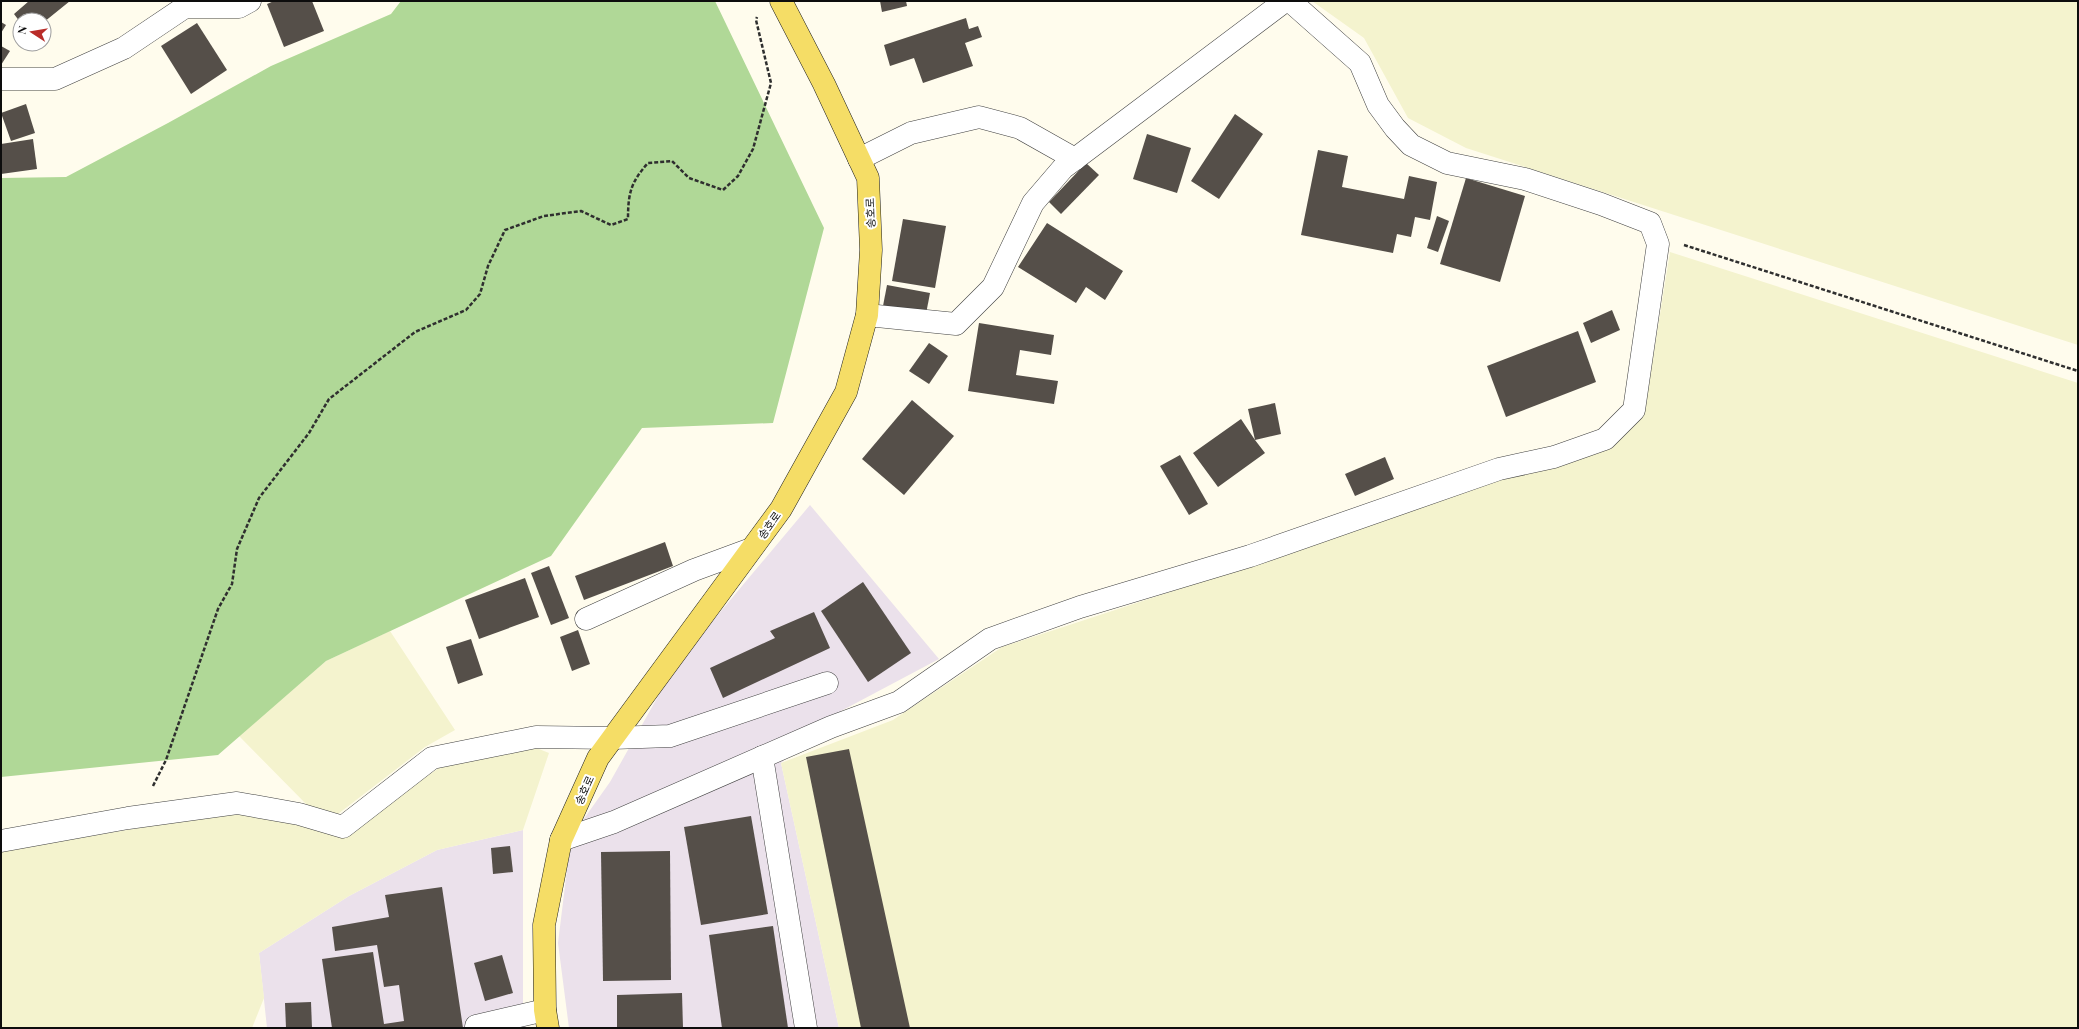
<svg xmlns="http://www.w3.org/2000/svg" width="2079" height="1029" font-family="'Playfair Display','Noto Sans KR',serif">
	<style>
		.industrial { fill: #ebe1eb }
		.farmland { fill: #f4f3ce }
		.forest { fill: #b0d897 }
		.building { fill: #554f49 }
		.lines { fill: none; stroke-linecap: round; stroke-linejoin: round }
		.minor-casing { stroke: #404040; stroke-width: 23 }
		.major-casing { stroke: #1e1e1e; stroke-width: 23 }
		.path { stroke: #2f2f2f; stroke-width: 2.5; stroke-dasharray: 4 2; stroke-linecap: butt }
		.minor { stroke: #fff; stroke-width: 22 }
		.major { stroke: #f5dd66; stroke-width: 22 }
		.labels { text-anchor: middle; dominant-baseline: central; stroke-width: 4; stroke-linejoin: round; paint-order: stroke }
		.street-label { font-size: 11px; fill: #0d0d0d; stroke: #fff }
	</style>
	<rect width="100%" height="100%" fill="#fffced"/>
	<g class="industrial">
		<path d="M 810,505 L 939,659 L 841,711 L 781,763 L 839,1028 L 569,1028 L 558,943 L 571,837 L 610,782 L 675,666 Z"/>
		<path d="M 523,830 L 523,1007 L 526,1028 L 267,1028 L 259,953 L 349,896 L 437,850 Z"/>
	</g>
	<g class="farmland">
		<path d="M 1312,1 L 2078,1 L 2078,345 L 1466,148 L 1408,118 L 1364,38 Z"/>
		<path d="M 1670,252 L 2078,383 L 2078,1028 L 839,1028 L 781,763 L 893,720 L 1002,647 L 1289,553 L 1507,476 L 1612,448 L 1644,414 Z"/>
		<path d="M 390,631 L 455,730 L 425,747 L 338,814 L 310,808 L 239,736 L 326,661 Z"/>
		<path d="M 534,747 L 549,753 L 523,830 L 437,850 L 349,896 L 259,953 L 264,998 L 252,1028 L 1,1028 L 1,851 L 235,812 L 343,834 L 439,768 Z"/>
	</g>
	<path class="forest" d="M 401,1 L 715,1 L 824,228 L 773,423 L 642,428 L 551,556 L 326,661 L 218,755 L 1,777 L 1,178 L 66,177 L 168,123 L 271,66 L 391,14 Z"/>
	<g class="building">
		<path d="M 29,1 L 70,1 L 44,22 L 44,20 L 20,20 L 20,22 L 14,14 Z"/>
		<path d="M 274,1 L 312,1 L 324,31 L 284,47 L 267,4 Z"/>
		<path d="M 880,1 L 906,1 L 907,6 L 882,12 Z"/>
		<path d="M 966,18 L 969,29 L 978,26 L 982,37 L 965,43 L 973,66 L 923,83 L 914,58 L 890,66 L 884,45 Z"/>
		<path d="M 1,22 L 6,25 L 1,33 Z"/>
		<path d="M 197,23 L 227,70 L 191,94 L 161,46 Z"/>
		<path d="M 1,46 L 10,51 L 1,65 Z"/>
		<path d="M 26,104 L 35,133 L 11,141 L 1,113 Z"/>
		<path d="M 1235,114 L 1263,134 L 1219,199 L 1191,181 Z"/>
		<path d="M 1147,134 L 1191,148 L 1177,193 L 1133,179 Z"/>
		<path d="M 33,139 L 37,169 L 1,174 L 1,144 Z"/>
		<path d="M 1318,150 L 1348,156 L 1342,187 L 1404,199 L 1409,176 L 1437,182 L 1430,220 L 1415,217 L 1411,237 L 1397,234 L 1393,253 L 1301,235 Z"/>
		<path d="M 1086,163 L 1099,175 L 1061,214 L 1049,202 Z"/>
		<path d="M 1466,178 L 1525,196 L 1500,282 L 1440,264 Z"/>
		<path d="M 1437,216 L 1449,221 L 1438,252 L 1427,248 Z"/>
		<path d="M 903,219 L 946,226 L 935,288 L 892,281 Z"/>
		<path d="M 1047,223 L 1123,271 L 1105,300 L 1086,287 L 1076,303 L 1018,267 Z"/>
		<path d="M 887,285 L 930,293 L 926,314 L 883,306 Z"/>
		<path d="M 1612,310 L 1620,330 L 1591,343 L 1583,323 Z"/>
		<path d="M 979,323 L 1054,335 L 1051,355 L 1020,350 L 1016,375 L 1058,381 L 1054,404 L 968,391 Z"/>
		<path d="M 1578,331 L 1596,382 L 1506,417 L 1487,366 Z"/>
		<path d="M 929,343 L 948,356 L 929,384 L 909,371 Z"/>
		<path d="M 912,400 L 954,436 L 904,495 L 862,459 Z"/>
		<path d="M 1275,403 L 1281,434 L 1255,440 L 1265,453 L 1218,487 L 1193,453 L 1241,419 L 1255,440 L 1248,409 Z"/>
		<path d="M 1180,455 L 1208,504 L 1189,515 L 1160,466 Z"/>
		<path d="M 1385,457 L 1394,479 L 1355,496 L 1345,474 Z"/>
		<path d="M 665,542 L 673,566 L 584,600 L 575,576 Z"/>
		<path d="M 549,566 L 569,618 L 551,625 L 531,573 Z"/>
		<path d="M 525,578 L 539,617 L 479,639 L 465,600 Z"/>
		<path d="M 863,582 L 911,653 L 868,682 L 821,611 Z"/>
		<path d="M 814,612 L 830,648 L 723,698 L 710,668 L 775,638 L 770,631 Z"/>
		<path d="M 578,630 L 590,664 L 572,671 L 560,637 Z"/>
		<path d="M 471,639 L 483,675 L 458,684 L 446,647 Z"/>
		<path d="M 849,749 L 910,1028 L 861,1028 L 806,757 Z"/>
		<path d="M 751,816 L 768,914 L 701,925 L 684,827 Z"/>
		<path d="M 510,846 L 513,872 L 493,874 L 491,848 Z"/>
		<path d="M 670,851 L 671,980 L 603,981 L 601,852 Z"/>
		<path d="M 442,887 L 463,1028 L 332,1028 L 322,959 L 373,952 L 384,1024 L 404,1021 L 399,985 L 384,987 L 377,945 L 335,951 L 332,927 L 389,917 L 385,895 Z"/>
		<path d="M 773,926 L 788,1028 L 722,1028 L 709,935 Z"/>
		<path d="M 502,955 L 513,993 L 485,1001 L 474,963 Z"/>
		<path d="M 682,993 L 683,1028 L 617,1028 L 617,995 Z"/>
		<path d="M 311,1002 L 312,1028 L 286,1028 L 285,1003 Z"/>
	</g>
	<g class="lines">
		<defs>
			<g id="minor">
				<path d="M 1,79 L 55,79 L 124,48 L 185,7 L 239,7 L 250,1"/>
				<path d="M 859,159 L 911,133 L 979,117 L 1020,128 L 1075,159"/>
				<path d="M 867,315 L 956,324 L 993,287 L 1033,203 L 1063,168 L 1285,1"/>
				<path d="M 586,619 L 694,570 L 751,549"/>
				<path d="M 762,757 L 806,1028"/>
				<path d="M 561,840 L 614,822 L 831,727 L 899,702 L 990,639 L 1080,607 L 1250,556 L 1499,469 L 1554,457 L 1605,439 L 1634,410 L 1658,244 L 1650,223 L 1601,204 L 1525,179 L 1447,163 L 1411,145 L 1395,128 L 1378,105 L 1360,63 L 1290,1"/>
				<path d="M 1,841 L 128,818 L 237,803 L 299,814 L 343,827 L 432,758 L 536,737 L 613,738 L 670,736 L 827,683"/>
				<path d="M 476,1028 L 476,1026 L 545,1010"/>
			</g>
			<path id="major" d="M 548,1028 L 545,1010 L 544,925 L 561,840 L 598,758 L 781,509 L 846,392 L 867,315 L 871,250 L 868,178 L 824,84 L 781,1"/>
		</defs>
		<use href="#minor" class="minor-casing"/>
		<use href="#major" class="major-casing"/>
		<g class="path">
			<path d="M 1684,245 L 2078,371"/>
			<path d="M 153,786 L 166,760 L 218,609 L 232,584 L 237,549 L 259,498 L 309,433 L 329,399 L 415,332 L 466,310 L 480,294 L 488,266 L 505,230 L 544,216 L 581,211 L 611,225 L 628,219 C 628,193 631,182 648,163 L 672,161 L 689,178 L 723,190 L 738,176 L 753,149 L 771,83 L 756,20 L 757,17"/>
		</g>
		<use href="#minor" class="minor"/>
		<use href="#major" class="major"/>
	</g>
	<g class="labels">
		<g class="street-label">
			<text transform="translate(870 213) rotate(-92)">송호로</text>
			<text transform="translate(769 525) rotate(-54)">송호로</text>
			<text transform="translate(584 790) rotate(-66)">송호로</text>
		</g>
	</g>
	<rect width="2079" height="1029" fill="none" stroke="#0d0d0d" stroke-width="4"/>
	<g transform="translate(32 32) rotate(282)"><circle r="19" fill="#ffffff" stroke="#9e9e9e"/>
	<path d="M0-3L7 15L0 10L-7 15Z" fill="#b92c28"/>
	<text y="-6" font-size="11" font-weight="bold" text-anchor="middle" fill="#0d0d0d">N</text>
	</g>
</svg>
